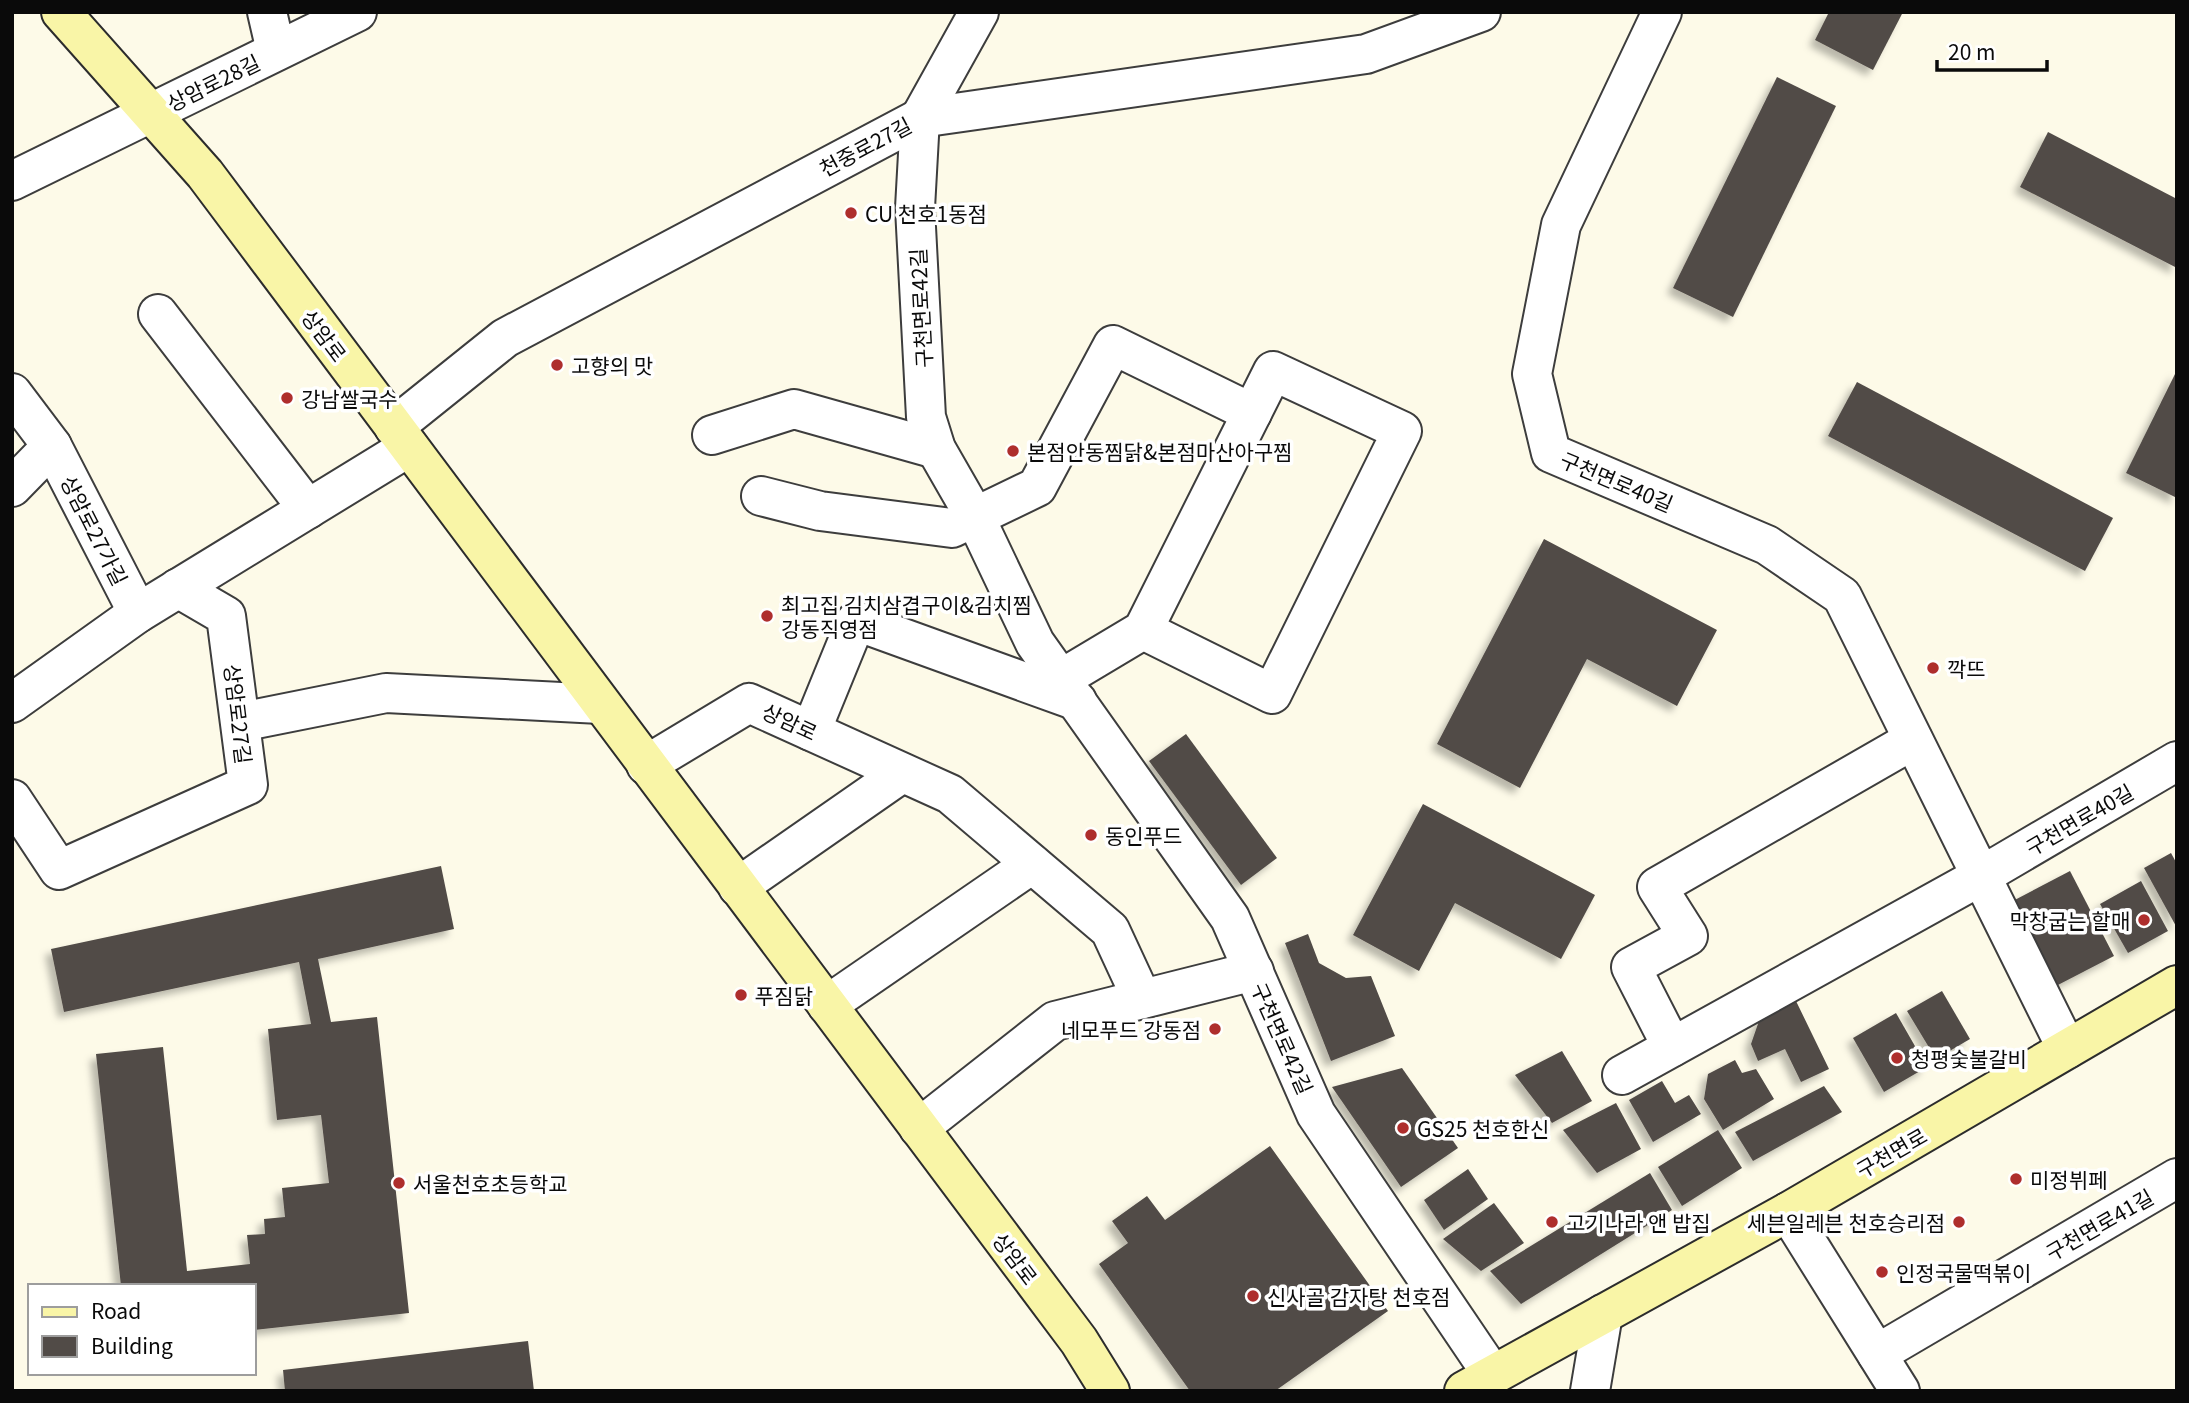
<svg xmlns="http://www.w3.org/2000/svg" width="2189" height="1403" font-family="Georgia,'Noto Sans KR',serif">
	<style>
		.building { fill: #514b47; filter: url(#shadow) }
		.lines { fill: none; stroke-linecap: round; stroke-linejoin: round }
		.street-casing { stroke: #3d3d3d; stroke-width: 42 }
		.secondary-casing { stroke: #2c2c2c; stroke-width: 42 }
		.street { stroke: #fff; stroke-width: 38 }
		.secondary { stroke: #f9f5a7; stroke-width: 38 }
		.poi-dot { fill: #ae2e2d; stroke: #fff; stroke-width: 2.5 }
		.labels { text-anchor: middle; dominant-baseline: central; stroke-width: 7; stroke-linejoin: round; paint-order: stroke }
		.street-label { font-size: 21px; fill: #0a0a0a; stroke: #fff }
		.poi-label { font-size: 21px; fill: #0a0a0a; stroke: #fff; text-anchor: start }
	</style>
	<defs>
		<filter id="shadow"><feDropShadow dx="-6" dy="6" stdDeviation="3.5" flood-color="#0004"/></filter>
	</defs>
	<rect width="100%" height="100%" fill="#fdfae8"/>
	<g class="building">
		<path d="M 1829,12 L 1903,12 L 1873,70 L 1815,40 Z"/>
		<path d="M 1777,77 L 1836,106 L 1733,317 L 1673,288 Z"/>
		<path d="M 2048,132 L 2177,199 L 2177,268 L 2020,187 Z"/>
		<path d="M 2177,370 L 2177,498 L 2126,473 Z"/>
		<path d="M 1857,382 L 2113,518 L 2085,571 L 1828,436 Z"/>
		<path d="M 1544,539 L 1717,630 L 1677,706 L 1587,659 L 1520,788 L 1437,744 Z"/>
		<path d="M 1186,734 L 1277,858 L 1241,885 L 1149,761 Z"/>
		<path d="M 1423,804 L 1595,895 L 1561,959 L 1455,903 L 1419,971 L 1353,935 Z"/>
		<path d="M 2171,853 L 2177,864 L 2177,928 L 2144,868 Z"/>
		<path d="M 441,866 L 454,929 L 318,959 L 331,1022 L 377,1017 L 409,1313 L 254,1330 L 254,1286 L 121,1286 L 96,1054 L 163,1047 L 187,1271 L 250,1264 L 247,1235 L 265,1234 L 264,1219 L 285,1217 L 282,1188 L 329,1183 L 321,1115 L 277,1120 L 268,1029 L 311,1024 L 299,962 L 64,1012 L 51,949 Z"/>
		<path d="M 2070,871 L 2114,956 L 2054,987 L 2009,903 Z"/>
		<path d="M 2141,881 L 2168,931 L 2128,953 L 2100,904 Z"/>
		<path d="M 1308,934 L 1319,963 L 1346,978 L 1371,976 L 1395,1036 L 1331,1061 L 1285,943 Z"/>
		<path d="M 1942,991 L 1970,1039 L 1936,1059 L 1907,1011 Z"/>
		<path d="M 1796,1001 L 1829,1069 L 1801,1082 L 1785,1049 L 1758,1061 L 1751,1044 L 1760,1018 Z"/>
		<path d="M 1896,1013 L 1927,1067 L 1884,1092 L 1853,1038 Z"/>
		<path d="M 1562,1051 L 1592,1101 L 1552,1123 L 1515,1075 Z"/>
		<path d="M 1735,1060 L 1742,1073 L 1756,1069 L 1774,1099 L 1723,1130 L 1704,1099 L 1708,1074 Z"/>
		<path d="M 1402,1068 L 1458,1148 L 1401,1187 L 1332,1087 Z"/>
		<path d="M 1662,1081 L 1675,1103 L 1689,1095 L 1701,1114 L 1653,1142 L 1629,1100 Z"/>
		<path d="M 1824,1086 L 1842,1112 L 1753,1161 L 1735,1132 Z"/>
		<path d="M 1616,1103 L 1641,1149 L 1597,1173 L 1563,1130 Z"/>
		<path d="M 1718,1130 L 1742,1168 L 1682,1206 L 1658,1167 Z"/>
		<path d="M 1270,1146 L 1388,1311 L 1275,1391 L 1190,1391 L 1099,1264 L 1128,1243 L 1112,1221 L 1147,1196 L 1165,1220 Z"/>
		<path d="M 1468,1169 L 1488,1199 L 1444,1230 L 1424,1200 Z"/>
		<path d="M 1650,1173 L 1672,1210 L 1521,1304 L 1490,1271 Z"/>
		<path d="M 1494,1203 L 1524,1243 L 1481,1271 L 1443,1239 Z"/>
		<path d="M 528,1341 L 534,1391 L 285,1391 L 283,1370 Z"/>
	</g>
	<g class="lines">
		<defs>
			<g id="street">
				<path d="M 267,12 L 276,51"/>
				<path d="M 979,12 L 920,118 L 915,208 L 926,417 L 936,449 L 975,517 L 1035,643 L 1230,918 L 1316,1114 L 1492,1374"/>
				<path d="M 1662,12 L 1561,225 L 1532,374 L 1551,453 L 1767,545 L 1842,596 L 2067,1049"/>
				<path d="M 12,181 L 357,12"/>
				<path d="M 158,314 L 308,509"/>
				<path d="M 12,393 L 52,446 L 138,613"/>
				<path d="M 394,427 L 505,338 L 920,118 L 1366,54 L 1481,12"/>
				<path d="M 712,435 L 794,409 L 936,449"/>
				<path d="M 12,487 L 52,446"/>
				<path d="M 761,496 L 820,511 L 952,528 L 1037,487 L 1113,345 L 1252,413"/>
				<path d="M 1061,679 L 1143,630 L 1273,371 L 1402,431 L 1272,694 L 1143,630"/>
				<path d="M 12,703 L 138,613 L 409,447"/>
				<path d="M 241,722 L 386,693 L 600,704"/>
				<path d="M 811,731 L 856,621 L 1077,701"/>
				<path d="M 646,765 L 749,703 L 950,794 L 1110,930 L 1142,999"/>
				<path d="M 12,799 L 59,870 L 248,785 L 226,616 L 178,588"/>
				<path d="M 738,887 L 902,773"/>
				<path d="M 827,1005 L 1032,864"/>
				<path d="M 1672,1047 L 1631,967 L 1688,936 L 1657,887 L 1913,740"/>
				<path d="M 1622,1075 L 1981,876 L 2177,761"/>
				<path d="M 919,1128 L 1055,1021 L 1254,971"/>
				<path d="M 1788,1212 L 1900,1391"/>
				<path d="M 1877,1354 L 2177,1178"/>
				<path d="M 1590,1391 L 1603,1314"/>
			</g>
			<g id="secondary">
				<path d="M 61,12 L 205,174 L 1079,1341 L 1110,1391"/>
				<path d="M 1464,1391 L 1788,1212 L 2177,985"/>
			</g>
		</defs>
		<use href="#street" class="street-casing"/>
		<use href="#secondary" class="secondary-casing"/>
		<use href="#street" class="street"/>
		<use href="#secondary" class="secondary"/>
	</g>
	<g class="poi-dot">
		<circle cx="851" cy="213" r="7"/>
		<circle cx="557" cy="365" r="7"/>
		<circle cx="287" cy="398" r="7"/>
		<circle cx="1013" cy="451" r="7"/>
		<circle cx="767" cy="616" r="7"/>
		<circle cx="1933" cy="668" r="7"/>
		<circle cx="1091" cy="835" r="7"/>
		<circle cx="2144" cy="920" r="7"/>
		<circle cx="741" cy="995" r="7"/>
		<circle cx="1215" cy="1029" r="7"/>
		<circle cx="1897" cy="1058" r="7"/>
		<circle cx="1403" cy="1128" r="7"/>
		<circle cx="2016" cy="1179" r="7"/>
		<circle cx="399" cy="1183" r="7"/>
		<circle cx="1552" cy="1222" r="7"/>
		<circle cx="1959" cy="1222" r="7"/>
		<circle cx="1882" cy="1272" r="7"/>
		<circle cx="1253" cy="1296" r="7"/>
	</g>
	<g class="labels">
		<g class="street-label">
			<text transform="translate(213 82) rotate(-26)">상암로28길</text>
			<text transform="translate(865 146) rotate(-28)">천중로27길</text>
			<text transform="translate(920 308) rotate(-93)">구천면로42길</text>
			<text transform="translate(325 335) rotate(53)">상암로</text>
			<text transform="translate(1617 481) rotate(23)">구천면로40길</text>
			<text transform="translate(95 530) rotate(63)">상암로27가길</text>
			<text transform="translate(239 714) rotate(83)">상암로27길</text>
			<text transform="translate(790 721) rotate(25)">상암로</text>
			<text transform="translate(2079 819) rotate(-30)">구천면로40길</text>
			<text transform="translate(1283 1038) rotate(66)">구천면로42길</text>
			<text transform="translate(1891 1152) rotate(-30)">구천면로</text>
			<text transform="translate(2099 1224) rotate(-30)">구천면로41길</text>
			<text transform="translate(1016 1258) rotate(53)">상암로</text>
		</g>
		<g class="poi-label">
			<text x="865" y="213">CU 천호1동점</text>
			<text x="571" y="365">고향의 맛</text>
			<text x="301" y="398">강남쌀국수</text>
			<text x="1027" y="451">본점안동찜닭&amp;본점마산아구찜</text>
			<text x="781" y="604">최고집 김치삼겹구이&amp;김치찜<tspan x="781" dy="24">강동직영점</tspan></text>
			<text x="1947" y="668">깍뜨</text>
			<text x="1105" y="835">동인푸드</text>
			<text x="2130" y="920" text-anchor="end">막창굽는 할매</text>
			<text x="755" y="995">푸짐닭</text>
			<text x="1201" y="1029" text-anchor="end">네모푸드 강동점</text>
			<text x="1911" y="1058">청평숯불갈비</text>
			<text x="1417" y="1128">GS25 천호한신</text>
			<text x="2030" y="1179">미정뷔페</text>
			<text x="413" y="1183">서울천호초등학교</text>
			<text x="1566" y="1222">고기나라 앤 밥집</text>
			<text x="1945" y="1222" text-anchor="end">세븐일레븐 천호승리점</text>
			<text x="1896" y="1272">인정국물떡볶이</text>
			<text x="1267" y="1296">신사골 감자탕 천호점</text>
		</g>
	</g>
	<rect width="2189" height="1403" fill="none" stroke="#0a0a0a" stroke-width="28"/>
	<rect x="28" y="1284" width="228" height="91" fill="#ffffff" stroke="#9d9d9d" stroke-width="2"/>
	<rect x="42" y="1307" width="35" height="10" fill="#f9f5a7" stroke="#9d9d9d" stroke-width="2"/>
	<text x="91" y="1319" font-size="21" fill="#0a0a0a">Road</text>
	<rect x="42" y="1336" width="35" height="21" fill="#514b47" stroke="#9d9d9d" stroke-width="2"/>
	<text x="91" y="1354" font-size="21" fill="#0a0a0a">Building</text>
	<path d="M1937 60v10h110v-10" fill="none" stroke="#0a0a0a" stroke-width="3.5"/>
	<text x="1948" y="60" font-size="21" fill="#0a0a0a" stroke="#ffffff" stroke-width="5" paint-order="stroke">20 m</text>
</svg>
